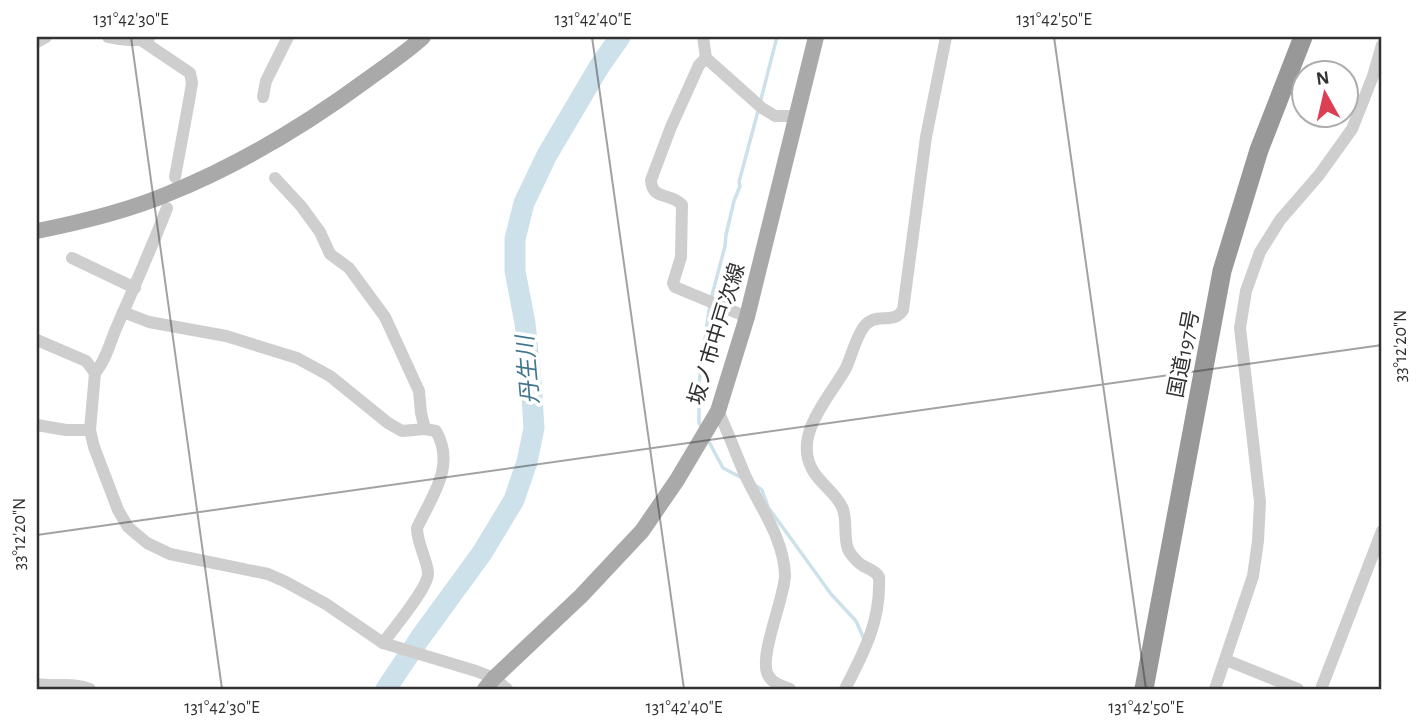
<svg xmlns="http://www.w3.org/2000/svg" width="1419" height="726" font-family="'Alegreya Sans','Noto Sans JP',sans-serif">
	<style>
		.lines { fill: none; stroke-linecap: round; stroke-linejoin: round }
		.stream { stroke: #cde1eb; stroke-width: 3.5 }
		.river { stroke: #cde1eb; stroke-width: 21 }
		.minor { stroke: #cecece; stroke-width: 12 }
		.major { stroke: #a9a9a9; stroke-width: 16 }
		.highway { stroke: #989898; stroke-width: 19 }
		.ticks { fill: none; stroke: #313131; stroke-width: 2; stroke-opacity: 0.45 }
		.labels { text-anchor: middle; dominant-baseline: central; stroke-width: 7; stroke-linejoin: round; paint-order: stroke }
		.street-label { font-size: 21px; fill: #313131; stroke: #fff }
		.water-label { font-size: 23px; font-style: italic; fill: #42768f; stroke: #fff }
		.neatline { fill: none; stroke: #313131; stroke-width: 2.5 }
		.ticks-label { font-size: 18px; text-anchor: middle; fill: #313131 }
	</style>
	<rect width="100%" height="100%" fill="#fff"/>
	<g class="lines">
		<g class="stream">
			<path d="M 760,103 L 777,37"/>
			<path d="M 701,427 L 699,423 L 699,383 L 710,303 L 725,246 L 726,235 L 734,201 L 740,186 L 739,182 L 758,111"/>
			<path d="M 708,440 L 723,468 L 744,479"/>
			<path d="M 756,486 L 762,490 L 768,507 L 831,594 L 856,621 L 864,639"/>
		</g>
		<path class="river" d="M 386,689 L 420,638 L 482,553 L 514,500 L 527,462 L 534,428 L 531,382 L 525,323 L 515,271 L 515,239 L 524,203 L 547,155 L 599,67 L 620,37"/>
		<g class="minor">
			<path d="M 108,37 C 122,40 135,42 149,38"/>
			<path d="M 703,37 L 706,58 L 762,108 L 775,116 L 796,116"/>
			<path d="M 141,40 L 190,73 L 192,83 L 189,101 L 175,177"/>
			<path d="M 37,42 L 46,37"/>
			<path d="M 706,58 L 699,65 L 671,127 L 651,180 C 652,201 671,192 682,205 L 681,257 L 673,283 L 675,287 L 747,317"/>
			<path d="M 263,97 L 266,81 L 288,37"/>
			<path d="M 275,178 L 301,206 L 320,232 L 330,254 L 349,268 L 385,317 L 419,391 L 421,413 L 425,429"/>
			<path d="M 72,258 L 135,288"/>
			<path d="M 123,312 L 149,322 L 226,336 L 297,358 L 330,376 L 388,423 L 402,431 L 425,429 L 436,431 C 456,466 432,496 417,528 C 417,543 426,557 428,572 C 430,586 393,629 383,643"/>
			<path d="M 37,340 L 86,361 L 95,373 L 90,430 L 94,447 L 118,510 L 128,527 L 147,543 L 170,554 L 268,574 L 286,582 L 326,604 L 383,643 L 476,671 L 494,678 L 507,689"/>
			<path d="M 95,373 C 107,359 110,341 118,324 C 135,285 152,247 167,208"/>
			<path d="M 718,411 C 728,432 736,454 745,475 C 760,507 784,539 785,575 C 785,597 758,657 768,675 C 772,683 781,686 790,689"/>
			<path d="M 37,425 L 66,430 L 90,430"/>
			<path d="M 1226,660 L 1298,689"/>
			<path d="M 37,684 C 54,687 74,682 90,689"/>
			<path d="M 845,689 C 864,652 881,621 879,577 C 874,569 869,570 862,565 C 858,563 850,554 848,549 C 843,536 848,519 842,507 C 836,493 819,483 812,469 C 793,434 830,397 846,368 C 852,355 855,340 863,328 C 875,310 893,326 903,310 L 926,137 L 946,37"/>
			<path d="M 1215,689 L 1253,576 L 1258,541 L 1260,502 L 1240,328 L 1246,291 L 1260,252 L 1280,220 L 1319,175 L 1352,129 L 1373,76 L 1382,45"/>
			<path d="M 1321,689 L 1382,531"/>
		</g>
		<g class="major">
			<path d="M 37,231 C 82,222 128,211 170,193 C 241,164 307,124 368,79 C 387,65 407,52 423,37"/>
			<path d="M 485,689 L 494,678 L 581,596 L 642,531 L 677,480 L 718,411 L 747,317 L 816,37"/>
		</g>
		<path class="highway" d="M 1144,689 L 1222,271 L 1259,150 L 1303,37"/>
	</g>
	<path class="ticks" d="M 131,37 L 222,689M 592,37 L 684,689M 1054,37 L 1146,689M 37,535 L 1382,345"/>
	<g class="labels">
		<g class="street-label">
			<text transform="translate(717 334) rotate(-73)">坂ノ市中戸次線</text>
			<text transform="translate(1184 354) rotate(-79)">国道197号</text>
		</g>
		<g class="water-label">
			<text transform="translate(529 370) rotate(-95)">丹生川</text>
		</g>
	</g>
	<rect width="1419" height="726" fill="none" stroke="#ffffff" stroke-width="77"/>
	<g transform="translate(1325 94) rotate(352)"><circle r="33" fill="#ffffff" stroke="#adadad" stroke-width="2"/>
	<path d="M0-5L12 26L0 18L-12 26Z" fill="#dc3e53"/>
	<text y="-10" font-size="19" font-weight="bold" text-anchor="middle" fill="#313131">N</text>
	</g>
	<rect x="38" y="38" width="1342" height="650" class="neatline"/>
	<g class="ticks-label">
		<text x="131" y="25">131°42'30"E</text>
		<text x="593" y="25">131°42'40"E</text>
		<text x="1054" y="25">131°42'50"E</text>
		<text transform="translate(1400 346) rotate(-90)" y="6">33°12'20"N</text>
		<text transform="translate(19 534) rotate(-90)" y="6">33°12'20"N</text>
		<text x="222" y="713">131°42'30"E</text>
		<text x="684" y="713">131°42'40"E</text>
		<text x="1146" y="713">131°42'50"E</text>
	</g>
</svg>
